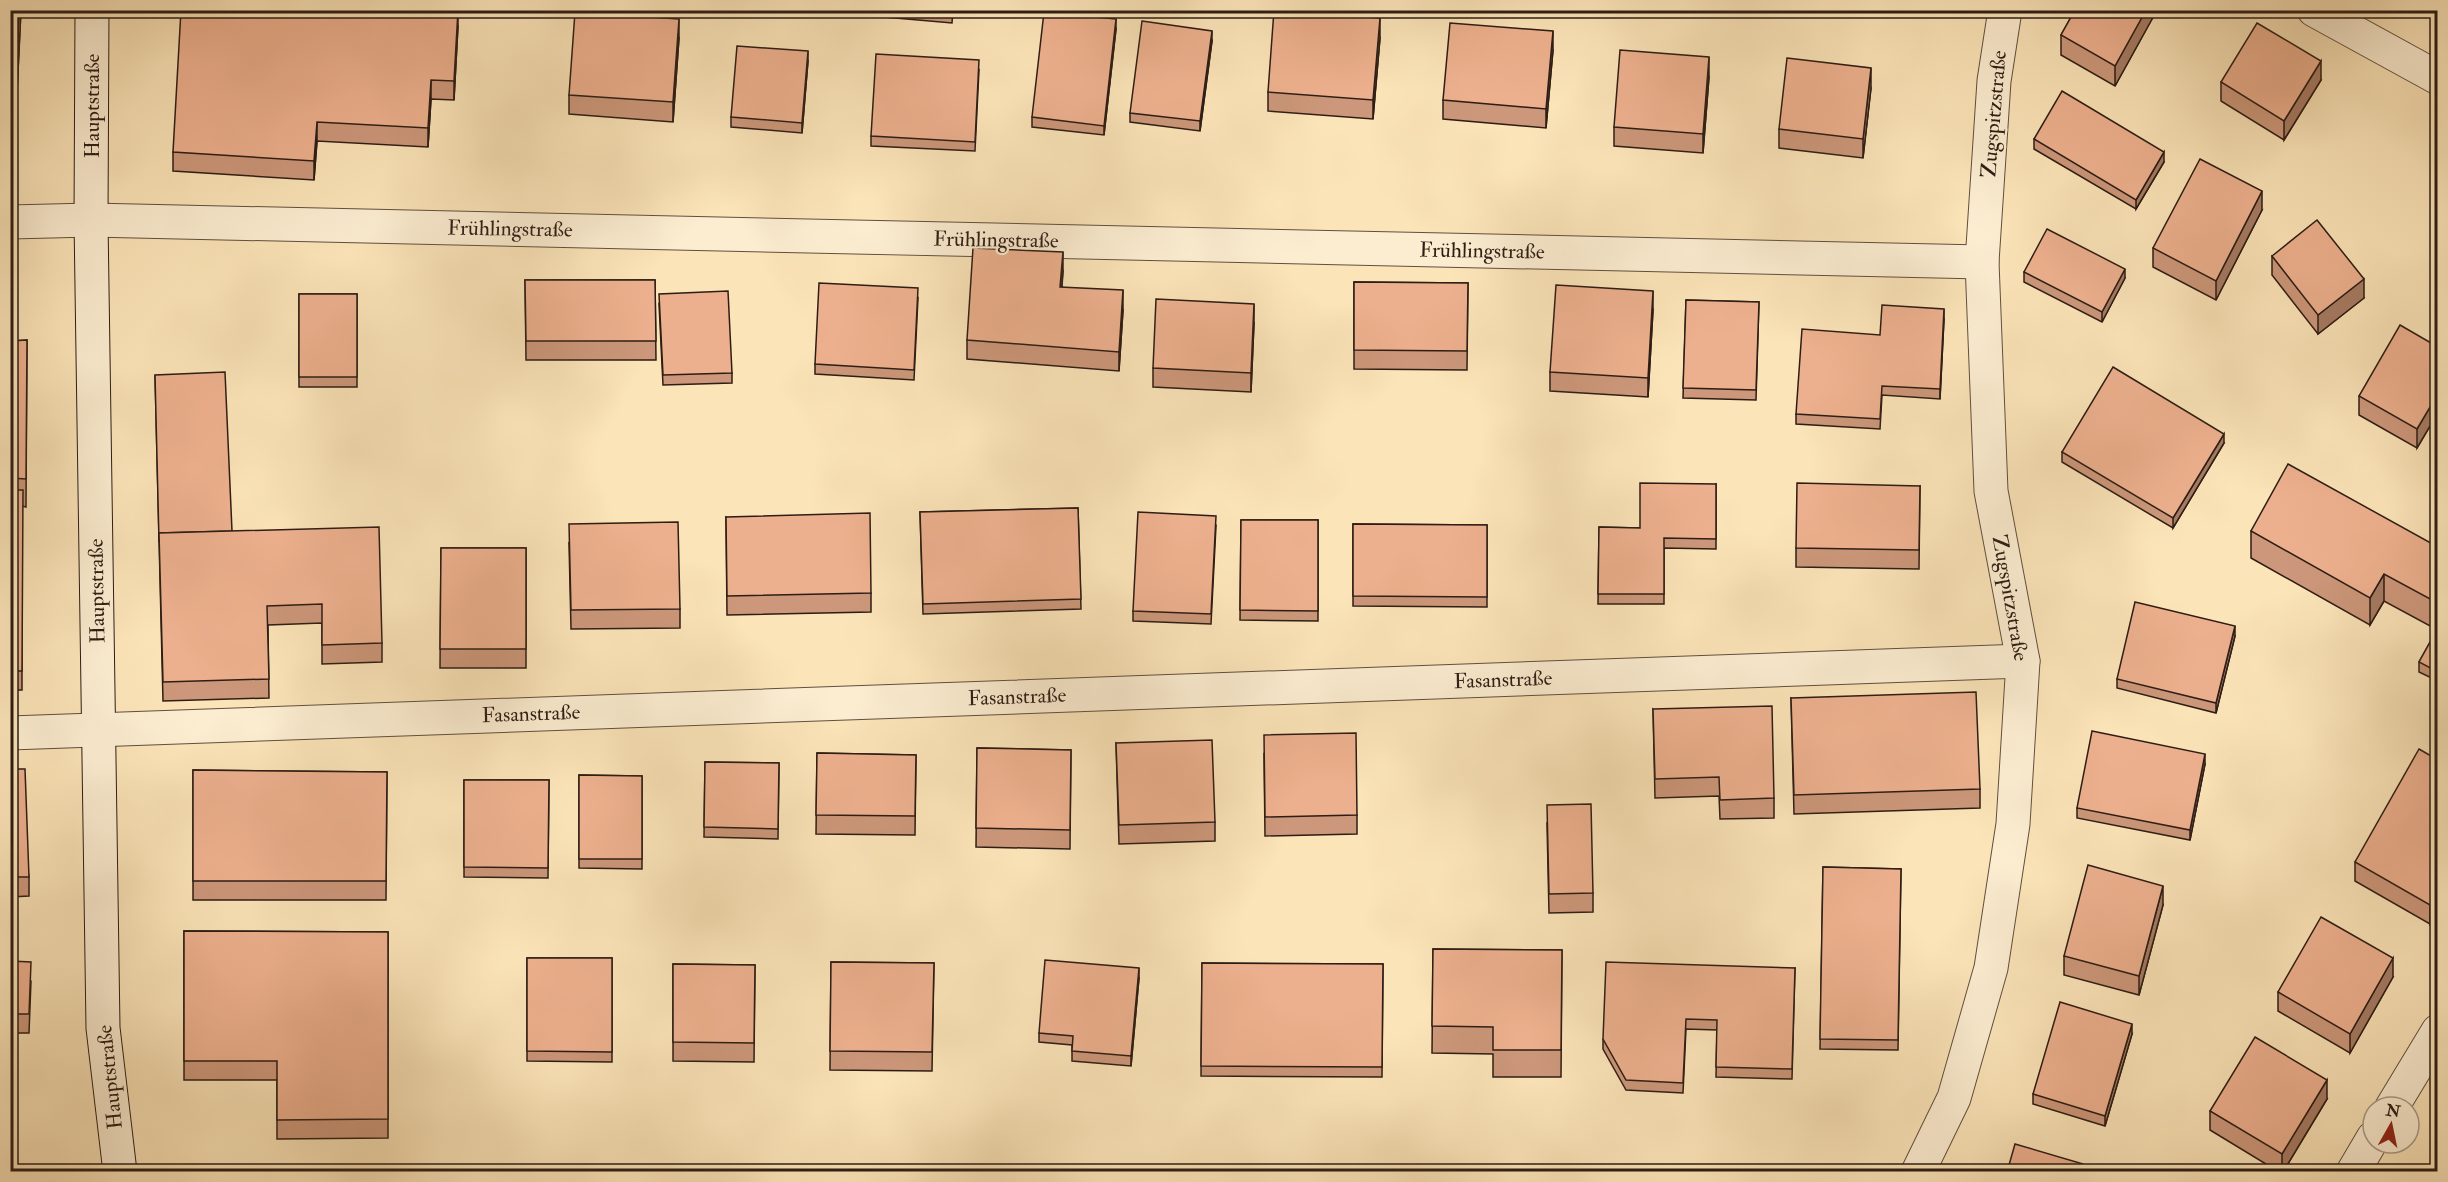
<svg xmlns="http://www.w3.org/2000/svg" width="2448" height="1182" font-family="'IM FELL Double Pica',serif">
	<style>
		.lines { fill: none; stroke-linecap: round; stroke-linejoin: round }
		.minor-casing { stroke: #604f3e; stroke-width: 35 }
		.secondary-casing { stroke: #2d1d15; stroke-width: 35 }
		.minor { stroke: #fcedd1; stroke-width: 33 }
		.secondary { stroke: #fcedd1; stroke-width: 33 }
		.wall { fill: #cc977a; stroke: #2d1d15; stroke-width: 1.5 }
		.shaded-wall { fill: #a67b63; stroke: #2d1d15; stroke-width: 1.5 }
		.building { fill: #edb08e; stroke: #2d1d15; stroke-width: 1.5 }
		.labels { text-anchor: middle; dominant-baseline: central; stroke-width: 4.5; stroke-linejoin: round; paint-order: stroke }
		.street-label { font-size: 21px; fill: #2d1d15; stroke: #fcedd1 }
	</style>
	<rect width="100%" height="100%" fill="#fbe4b8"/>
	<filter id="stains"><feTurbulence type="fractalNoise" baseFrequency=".00333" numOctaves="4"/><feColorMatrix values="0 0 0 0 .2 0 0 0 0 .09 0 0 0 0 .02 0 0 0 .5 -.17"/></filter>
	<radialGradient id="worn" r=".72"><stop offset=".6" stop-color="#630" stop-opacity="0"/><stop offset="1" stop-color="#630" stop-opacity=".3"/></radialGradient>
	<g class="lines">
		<defs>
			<g id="minor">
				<path d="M 2314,10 L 2438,78"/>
				<path d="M 10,222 L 91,220 L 1982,262"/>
				<path d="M 10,733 L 2023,661"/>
				<path d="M 2392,1107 L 2438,1031"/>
				<path d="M 1918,1172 L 1954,1098 L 1991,968 L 2013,824 L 2023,661 L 1991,491 L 1982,262 L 1994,81 L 2005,10"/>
				<path d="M 2353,1172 L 2373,1138"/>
			</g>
			<path id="secondary" d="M 92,10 L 91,220 L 103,1028 L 120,1172"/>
		</defs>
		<use href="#minor" class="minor-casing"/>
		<use href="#secondary" class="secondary-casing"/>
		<use href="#minor" class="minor"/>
		<use href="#secondary" class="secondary"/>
	</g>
	<g class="wall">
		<path d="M 10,10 L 21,10 L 14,153 L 10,153 Z"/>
		<path d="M 884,10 L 953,10 L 952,23 L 884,17 Z"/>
		<path d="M 2075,10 L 2157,10 L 2115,86 L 2061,55 L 2061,35 Z"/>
		<path d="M 458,26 L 454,100 L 431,99 L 428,147 L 317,141 L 314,180 L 173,171 L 173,152 Z"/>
		<path d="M 1116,29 L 1104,135 L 1032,127 L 1032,117 Z"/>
		<path d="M 679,38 L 673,122 L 569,114 L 569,95 Z"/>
		<path d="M 1380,38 L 1373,119 L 1268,111 L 1268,92 Z"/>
		<path d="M 1212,41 L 1200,131 L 1130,122 L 1130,113 Z"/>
		<path d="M 1553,50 L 1546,128 L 1443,119 L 1443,100 Z"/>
		<path d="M 808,61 L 802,133 L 731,127 L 731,117 Z"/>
		<path d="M 979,70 L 975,151 L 871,146 L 871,136 Z"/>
		<path d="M 1709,77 L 1703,153 L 1614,146 L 1614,127 Z"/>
		<path d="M 2321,80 L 2284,140 L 2221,101 L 2221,82 Z"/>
		<path d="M 1871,88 L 1863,158 L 1779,148 L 1779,129 Z"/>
		<path d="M 2034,139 L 2164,162 L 2136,209 L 2034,149 Z"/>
		<path d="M 2262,210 L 2216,300 L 2153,267 L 2153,248 Z"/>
		<path d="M 2272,256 L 2364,298 L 2318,334 L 2272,275 Z"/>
		<path d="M 1063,271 L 1062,287 L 1123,310 L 1119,371 L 967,359 L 967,340 Z"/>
		<path d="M 2024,272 L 2125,278 L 2102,322 L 2024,282 Z"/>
		<path d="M 525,280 L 655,280 L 656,360 L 526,360 Z"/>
		<path d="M 1354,282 L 1468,283 L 1467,370 L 1354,369 Z"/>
		<rect x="299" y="294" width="58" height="93"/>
		<path d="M 918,298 L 914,380 L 815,374 L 815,364 Z"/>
		<path d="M 1686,300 L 1759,302 L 1756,400 L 1683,398 Z"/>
		<path d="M 659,304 L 732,373 L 732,383 L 663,385 Z"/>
		<path d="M 1653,310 L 1648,397 L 1550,391 L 1550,372 Z"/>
		<path d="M 1944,319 L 1940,399 L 1882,395 L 1880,429 L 1796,424 L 1796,414 L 1880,335 Z"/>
		<path d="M 1254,323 L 1251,392 L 1153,387 L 1153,368 Z"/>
		<path d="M 10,339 L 11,341 L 27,340 L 26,507 L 22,506 L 22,690 L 10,690 Z"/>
		<path d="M 2438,347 L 2438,424 L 2433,421 L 2417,448 L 2359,415 L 2359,396 Z"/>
		<path d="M 155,375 L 232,531 L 382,643 L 382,662 L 322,664 L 322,623 L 268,625 L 269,698 L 163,701 Z"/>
		<path d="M 2224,443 L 2173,528 L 2062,462 L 2062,452 Z"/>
		<path d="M 1716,484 L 1716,549 L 1664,548 L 1664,604 L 1598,604 L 1599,527 L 1640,528 Z"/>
		<path d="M 1920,486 L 1919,569 L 1796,567 L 1796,548 Z"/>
		<path d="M 1078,508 L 1081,609 L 923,614 L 920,512 Z"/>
		<path d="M 726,517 L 871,593 L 871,612 L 727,615 Z"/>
		<path d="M 1241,520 L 1318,520 L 1318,621 L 1240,620 Z"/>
		<path d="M 1353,524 L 1487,525 L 1487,607 L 1353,606 Z"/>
		<path d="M 1216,526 L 1211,624 L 1133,621 L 1133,611 Z"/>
		<path d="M 2251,531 L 2438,547 L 2438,617 L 2432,627 L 2384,601 L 2370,625 L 2251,558 Z"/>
		<path d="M 569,543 L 680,609 L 680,628 L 571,629 Z"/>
		<path d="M 441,548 L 526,548 L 526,668 L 440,668 Z"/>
		<path d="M 2438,628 L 2438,681 L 2419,672 L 2419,662 Z"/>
		<path d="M 2235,636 L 2216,713 L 2117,688 L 2117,679 Z"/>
		<path d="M 1791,698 L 1980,789 L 1980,808 L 1794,814 Z"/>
		<path d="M 1653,709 L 1774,798 L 1774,818 L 1720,819 L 1719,796 L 1655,798 Z"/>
		<path d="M 1116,743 L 1215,822 L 1215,841 L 1119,844 Z"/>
		<path d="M 977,748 L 1071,750 L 1070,849 L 976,847 Z"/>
		<path d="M 817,753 L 916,755 L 915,835 L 816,834 Z"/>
		<path d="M 1264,754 L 1357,815 L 1357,834 L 1265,836 Z"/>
		<path d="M 2438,760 L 2430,924 L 2355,881 L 2355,862 Z"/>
		<path d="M 705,762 L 779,763 L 778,839 L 704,837 Z"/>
		<path d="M 2205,764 L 2190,840 L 2077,818 L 2077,808 Z"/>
		<path d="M 10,769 L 29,877 L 29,896 L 10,897 Z"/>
		<path d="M 193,770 L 387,772 L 386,900 L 193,900 Z"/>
		<path d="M 579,775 L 642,776 L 642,869 L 579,868 Z"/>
		<path d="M 464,780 L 549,780 L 548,878 L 464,877 Z"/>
		<path d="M 1547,824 L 1593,893 L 1593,912 L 1549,913 Z"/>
		<path d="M 1823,867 L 1901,869 L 1898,1050 L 1820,1049 Z"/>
		<path d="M 2163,905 L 2139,995 L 2064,975 L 2064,956 Z"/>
		<path d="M 184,931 L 388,932 L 388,1138 L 277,1139 L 277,1080 L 184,1080 Z"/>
		<path d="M 1433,949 L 1562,950 L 1561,1077 L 1493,1077 L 1493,1054 L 1432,1053 Z"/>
		<path d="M 527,958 L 612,958 L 612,1062 L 527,1061 Z"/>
		<path d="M 10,961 L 31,981 L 29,1033 L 10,1033 Z"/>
		<path d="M 831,962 L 934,963 L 932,1071 L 830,1070 Z"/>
		<path d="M 1202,963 L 1383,964 L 1382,1077 L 1201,1076 Z"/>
		<path d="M 673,964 L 755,965 L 754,1062 L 673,1061 Z"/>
		<path d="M 1795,968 L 1792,1079 L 1716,1077 L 1717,1030 L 1686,1029 L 1683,1093 L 1626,1090 L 1603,1049 L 1603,1039 Z"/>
		<path d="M 2393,977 L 2350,1053 L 2278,1011 L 2278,992 Z"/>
		<path d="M 1139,978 L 1131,1066 L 1072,1061 L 1072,1045 L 1039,1042 L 1039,1033 Z"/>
		<path d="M 2132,1034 L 2105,1126 L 2033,1104 L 2033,1094 Z"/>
		<path d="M 2327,1099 L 2283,1172 L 2279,1172 L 2210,1130 L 2210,1111 Z"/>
	</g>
	<g class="shaded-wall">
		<path d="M 19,10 L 21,10 L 14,153 L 14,126 Z"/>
		<path d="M 458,10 L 458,26 L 454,100 L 454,81 Z"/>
		<path d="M 2146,10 L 2157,10 L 2115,86 L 2115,66 Z"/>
		<path d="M 1380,18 L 1380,38 L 1373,119 L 1373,100 Z"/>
		<path d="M 679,19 L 679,38 L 673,122 L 673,102 Z"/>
		<path d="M 1116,19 L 1116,29 L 1104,135 L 1104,126 Z"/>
		<path d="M 1212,31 L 1212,41 L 1200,131 L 1200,121 Z"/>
		<path d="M 1553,31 L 1553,50 L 1546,128 L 1546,109 Z"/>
		<path d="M 808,51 L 808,61 L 802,133 L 802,123 Z"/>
		<path d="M 1709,57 L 1709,77 L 1703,153 L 1703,134 Z"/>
		<path d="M 2321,61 L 2321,80 L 2284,140 L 2284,121 Z"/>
		<path d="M 1871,68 L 1871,88 L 1863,158 L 1863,139 Z"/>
		<path d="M 431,80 L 431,99 L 428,147 L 428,128 Z"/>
		<path d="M 317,122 L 317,141 L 314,180 L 314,161 Z"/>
		<path d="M 2164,152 L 2164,162 L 2136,209 L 2136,200 Z"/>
		<path d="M 2262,191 L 2262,210 L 2216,300 L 2216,281 Z"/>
		<path d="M 1063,252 L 1063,271 L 1060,306 L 1060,287 Z"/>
		<path d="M 2125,269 L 2125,278 L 2102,322 L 2102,312 Z"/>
		<path d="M 2364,279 L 2364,298 L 2318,334 L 2318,315 Z"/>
		<path d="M 1123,290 L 1123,310 L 1119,371 L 1119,352 Z"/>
		<path d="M 1653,291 L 1653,310 L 1648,397 L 1648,378 Z"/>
		<path d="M 1254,304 L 1254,323 L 1251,392 L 1251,373 Z"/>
		<path d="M 1944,309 L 1944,319 L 1940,399 L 1940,389 Z"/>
		<path d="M 2433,402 L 2433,421 L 2417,448 L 2417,429 Z"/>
		<path d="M 2224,434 L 2224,443 L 2173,528 L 2173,518 Z"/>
		<path d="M 2384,574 L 2384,601 L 2370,625 L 2370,598 Z"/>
		<path d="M 2438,590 L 2438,617 L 2432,627 L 2432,600 Z"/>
		<path d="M 2235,626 L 2235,636 L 2216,713 L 2216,703 Z"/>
		<path d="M 2205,754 L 2205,764 L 2190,840 L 2190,830 Z"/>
		<path d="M 2163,886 L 2163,905 L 2139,995 L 2139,976 Z"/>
		<path d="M 2438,892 L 2438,911 L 2430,924 L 2430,905 Z"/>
		<path d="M 2393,958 L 2393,977 L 2350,1053 L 2350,1034 Z"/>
		<path d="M 1139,968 L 1139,978 L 1131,1066 L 1131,1056 Z"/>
		<path d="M 2132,1024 L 2132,1034 L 2105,1126 L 2105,1116 Z"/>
		<path d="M 2327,1080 L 2327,1099 L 2283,1172 L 2282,1172 L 2282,1154 Z"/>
	</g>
	<g class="building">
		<path d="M 10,10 L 19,10 L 14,126 L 10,126 Z"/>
		<path d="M 181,10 L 458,10 L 454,81 L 431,80 L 428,128 L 317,122 L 314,161 L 173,152 Z"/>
		<path d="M 922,10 L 953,10 L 952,13 Z"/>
		<path d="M 1274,10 L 1380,18 L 1373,100 L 1268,92 Z"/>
		<path d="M 2075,10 L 2146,10 L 2115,66 L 2061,35 Z"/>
		<path d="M 575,12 L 679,19 L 673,102 L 569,95 Z"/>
		<path d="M 1044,12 L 1116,19 L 1104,126 L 1032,117 Z"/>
		<path d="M 1142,21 L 1212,31 L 1200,121 L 1130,113 Z"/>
		<path d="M 1450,23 L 1553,31 L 1546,109 L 1443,100 Z"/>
		<path d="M 2257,23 L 2321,61 L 2284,121 L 2221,82 Z"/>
		<path d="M 737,46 L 808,51 L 802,123 L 731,117 Z"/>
		<path d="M 1620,50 L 1709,57 L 1703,134 L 1614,127 Z"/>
		<path d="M 876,54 L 979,60 L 975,142 L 871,136 Z"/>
		<path d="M 1787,58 L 1871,68 L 1863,139 L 1779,129 Z"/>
		<path d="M 2062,91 L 2164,152 L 2136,200 L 2034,139 Z"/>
		<path d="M 2200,159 L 2262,191 L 2216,281 L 2153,248 Z"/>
		<path d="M 2317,220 L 2364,279 L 2318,315 L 2272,256 Z"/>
		<path d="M 2047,229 L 2125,269 L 2102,312 L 2024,272 Z"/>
		<path d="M 973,248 L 1063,252 L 1060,287 L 1123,290 L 1119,352 L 967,340 Z"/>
		<path d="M 525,280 L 655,280 L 656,341 L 526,341 Z"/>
		<path d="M 1354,282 L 1468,283 L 1467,351 L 1354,350 Z"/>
		<path d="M 819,283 L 918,288 L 914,370 L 815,364 Z"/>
		<path d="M 1556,285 L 1653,291 L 1648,378 L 1550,372 Z"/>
		<path d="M 728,291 L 732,373 L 663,375 L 659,294 Z"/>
		<rect x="299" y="294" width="58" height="83"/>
		<path d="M 1156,299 L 1254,304 L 1251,373 L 1153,368 Z"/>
		<path d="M 1686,300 L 1759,302 L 1756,390 L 1683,388 Z"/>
		<path d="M 1882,305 L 1944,309 L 1940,389 L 1882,386 L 1880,419 L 1796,414 L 1802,329 L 1880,335 Z"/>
		<path d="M 2400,325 L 2438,347 L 2438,405 L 2433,402 L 2417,429 L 2359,396 Z"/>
		<path d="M 10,339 L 11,341 L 27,340 L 26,479 L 10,478 Z"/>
		<path d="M 2113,367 L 2224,434 L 2173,518 L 2062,452 Z"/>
		<path d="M 225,372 L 232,531 L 159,533 L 159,542 L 155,375 Z"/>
		<path d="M 2288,464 L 2438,547 L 2438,590 L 2432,600 L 2384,574 L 2370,598 L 2251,531 Z"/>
		<path d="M 1640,483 L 1716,484 L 1716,539 L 1664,538 L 1664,594 L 1598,594 L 1599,527 L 1640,528 Z"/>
		<path d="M 1797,483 L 1920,486 L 1919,550 L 1796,548 Z"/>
		<path d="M 10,490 L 23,490 L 22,671 L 10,671 Z"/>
		<path d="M 1078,508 L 1081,599 L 923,604 L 920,512 Z"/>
		<path d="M 1138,512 L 1216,516 L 1211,614 L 1133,611 Z"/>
		<path d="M 870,513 L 871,593 L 727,596 L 726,517 Z"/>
		<path d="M 1241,520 L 1318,520 L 1318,611 L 1240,610 Z"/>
		<path d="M 678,522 L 680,609 L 571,610 L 569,524 Z"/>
		<path d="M 1353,524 L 1487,525 L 1487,597 L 1353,596 Z"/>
		<path d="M 379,527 L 382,643 L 322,645 L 322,604 L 267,606 L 269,679 L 163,682 L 159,533 Z"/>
		<path d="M 441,548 L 526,548 L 526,649 L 440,649 Z"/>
		<path d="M 2135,602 L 2235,626 L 2216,703 L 2117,679 Z"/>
		<path d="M 2438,628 L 2438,672 L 2419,662 Z"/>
		<path d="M 1976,692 L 1980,789 L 1794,795 L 1791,698 Z"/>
		<path d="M 1772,706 L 1774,798 L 1720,800 L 1719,777 L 1655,779 L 1653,709 Z"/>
		<path d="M 2092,731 L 2205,754 L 2190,830 L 2077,808 Z"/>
		<path d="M 1356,733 L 1357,815 L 1265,817 L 1264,735 Z"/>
		<path d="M 1212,740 L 1215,822 L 1119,825 L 1116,743 Z"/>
		<path d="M 977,748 L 1071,750 L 1070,830 L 976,828 Z"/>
		<path d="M 2419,749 L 2438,760 L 2438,892 L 2430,905 L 2355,862 Z"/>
		<path d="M 817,753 L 916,755 L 915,816 L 816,815 Z"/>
		<path d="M 705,762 L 779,763 L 778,829 L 704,827 Z"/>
		<path d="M 10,769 L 25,769 L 29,877 L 10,877 Z"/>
		<path d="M 193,770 L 387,772 L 386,881 L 193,881 Z"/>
		<path d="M 579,775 L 642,776 L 642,859 L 579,859 Z"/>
		<path d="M 464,780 L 549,780 L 548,868 L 464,867 Z"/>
		<path d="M 1591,804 L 1593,893 L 1549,894 L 1547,805 Z"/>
		<path d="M 2088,865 L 2163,886 L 2139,976 L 2064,956 Z"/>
		<path d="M 1823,867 L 1901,869 L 1898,1040 L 1820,1039 Z"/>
		<path d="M 2321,917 L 2393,958 L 2350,1034 L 2278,992 Z"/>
		<path d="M 184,931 L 388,932 L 388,1119 L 277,1120 L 277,1061 L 184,1061 Z"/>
		<path d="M 1433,949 L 1562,950 L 1561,1050 L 1493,1050 L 1493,1027 L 1432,1026 Z"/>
		<path d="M 527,958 L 612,958 L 612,1052 L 527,1051 Z"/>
		<path d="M 1045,960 L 1139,968 L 1131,1056 L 1072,1051 L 1073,1036 L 1039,1033 Z"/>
		<path d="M 10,961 L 31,962 L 29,1014 L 10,1014 Z"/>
		<path d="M 831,962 L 934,963 L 932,1052 L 830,1051 Z"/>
		<path d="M 1606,962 L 1795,968 L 1792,1069 L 1716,1067 L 1717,1020 L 1686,1019 L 1683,1083 L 1626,1080 L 1603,1039 Z"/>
		<path d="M 1202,963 L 1383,964 L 1382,1067 L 1201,1066 Z"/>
		<path d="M 673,964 L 755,965 L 754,1043 L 673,1042 Z"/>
		<path d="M 2060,1002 L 2132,1024 L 2105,1116 L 2033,1094 Z"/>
		<path d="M 2255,1037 L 2327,1080 L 2282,1154 L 2210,1111 Z"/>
		<path d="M 2015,1144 L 2083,1164 L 2080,1172 L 2007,1172 Z"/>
	</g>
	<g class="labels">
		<g class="street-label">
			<text transform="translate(92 106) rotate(-90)">Hauptstraße</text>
			<text transform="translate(1994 114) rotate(-85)">Zugspitzstraße</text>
			<text transform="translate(510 229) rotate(1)">Frühlingstraße</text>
			<text transform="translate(996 240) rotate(1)">Frühlingstraße</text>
			<text transform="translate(1482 251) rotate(1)">Frühlingstraße</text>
			<text transform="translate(97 591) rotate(-91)">Hauptstraße</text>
			<text transform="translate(2010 598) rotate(80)">Zugspitzstraße</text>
			<text transform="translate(1503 680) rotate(-2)">Fasanstraße</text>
			<text transform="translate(1017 697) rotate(-2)">Fasanstraße</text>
			<text transform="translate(531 714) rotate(-2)">Fasanstraße</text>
			<text transform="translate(110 1077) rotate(-96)">Hauptstraße</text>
		</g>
	</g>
	<rect width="2448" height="1182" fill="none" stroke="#fbe4b8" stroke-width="36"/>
	<rect x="12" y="12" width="2424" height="1158" fill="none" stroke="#2d1d15" stroke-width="3"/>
	<rect x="18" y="18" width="2412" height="1146" fill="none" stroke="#2d1d15" stroke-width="1.5"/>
	<g transform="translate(2391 1125) rotate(9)"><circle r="28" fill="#fcedd1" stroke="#a99a86" stroke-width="1.5"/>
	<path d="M0-4.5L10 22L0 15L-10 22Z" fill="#8f2418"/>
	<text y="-9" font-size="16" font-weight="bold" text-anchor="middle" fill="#2d1d15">N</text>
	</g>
	<rect width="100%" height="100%" filter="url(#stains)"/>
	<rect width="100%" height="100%" fill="url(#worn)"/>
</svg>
